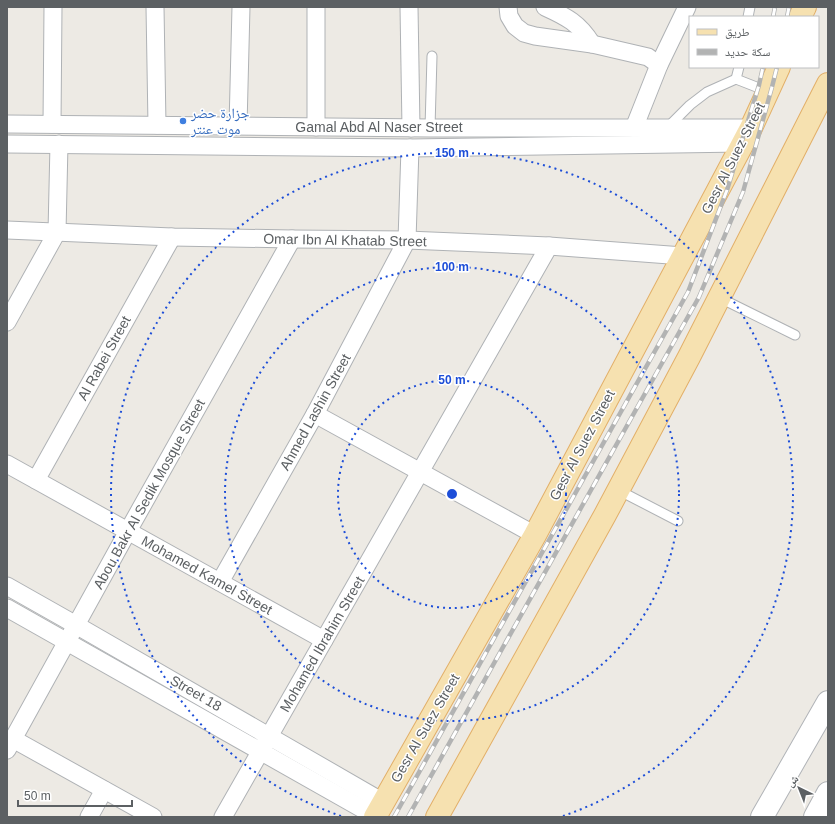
<svg xmlns="http://www.w3.org/2000/svg" width="835" height="824" font-family="Helvetica,'Noto Naskh Arabic',sans-serif">
	<style>
		.lines { fill: none; stroke-linecap: round; stroke-linejoin: round }
		.service-casing { stroke: #afb2b5; stroke-width: 11 }
		.minor-casing { stroke: #afb2b5; stroke-width: 19 }
		.secondary-casing { stroke: #b1b4b8; stroke-width: 24 }
		.primary-casing { stroke: #e2af68; stroke-width: 24 }
		.service { stroke: #fff; stroke-width: 9 }
		.minor { stroke: #fff; stroke-width: 17 }
		.secondary { stroke: #fff; stroke-width: 22 }
		.primary { stroke: #f6e1b0; stroke-width: 22 }
		.rail-casing { stroke: #b2b3b3; stroke-width: 4.5 }
		.rail { stroke: #fff; stroke-width: 3; stroke-dasharray: 9; stroke-linecap: butt }
		.ring { fill: none; stroke: #1d4ed8; stroke-width: 2; stroke-dasharray: 2 4 }
		.shop-dot { fill: #3f7fe0; stroke: #fff; stroke-width: 1.5 }
		.labels { text-anchor: middle; dominant-baseline: central; stroke-width: 3; stroke-linejoin: round; paint-order: stroke }
		.shop-label { font-size: 14px; fill: #366cbe; stroke: #fff; text-anchor: start }
		.street-label { font-size: 14px; fill: #5c6063; stroke: #fff }
		.centre { fill: #1d4ed8; stroke: #fff; stroke-width: 2 }
		.ring-label { font-size: 12px; text-anchor: middle; font-weight: bold; fill: #1d4ed8; stroke: #fff; stroke-width: 3; stroke-linejoin: round; paint-order: stroke }
	</style>
	<rect width="100%" height="100%" fill="#edeae4"/>
	<g class="lines">
		<defs>
			<g id="service">
				<path d="M 748,17 L 750,7"/>
				<path d="M 739,67 L 736,79 L 759,88 L 768,90"/>
				<path d="M 430,128 L 432,56"/>
				<path d="M 667,128 L 690,105 L 707,92 L 736,79"/>
				<path d="M 720,298 L 795,335"/>
				<path d="M 618,490 L 678,521"/>
			</g>
			<g id="minor">
				<path d="M 155,7 L 157,125"/>
				<path d="M 409,7 L 411,128"/>
				<path d="M 508,7 L 509,16 L 515,26 L 524,33 L 535,36 L 592,44 L 648,57 L 659,65"/>
				<path d="M 545,7 C 567,17 579,23 592,44"/>
				<path d="M 7,124 L 430,128 L 751,128"/>
				<path d="M 52,124 L 53,7"/>
				<path d="M 238,126 L 241,7"/>
				<path d="M 316,127 L 316,7"/>
				<path d="M 634,128 L 659,65 L 687,7"/>
				<path d="M 7,144 L 410,148 L 742,143"/>
				<path d="M 7,230 L 172,237 L 292,239 L 407,240 L 549,246 L 683,256"/>
				<path d="M 7,322 L 57,232 L 59,144"/>
				<path d="M 315,414 L 535,535"/>
				<path d="M 7,464 L 324,640"/>
				<path d="M 36,480 L 172,237"/>
				<path d="M 220,582 L 315,414 L 407,240 L 410,148"/>
				<path d="M 7,586 L 76,625 L 383,802"/>
				<path d="M 7,608 L 375,816"/>
				<path d="M 13,739 L 153,817"/>
				<path d="M 7,750 L 128,531 L 292,239"/>
				<path d="M 89,817 L 104,790"/>
				<path d="M 223,817 L 549,246"/>
			</g>
			<g id="secondary">
				<path d="M 762,817 L 828,702"/>
				<path d="M 815,817 L 828,793"/>
			</g>
			<g id="primary">
				<path d="M 800,17 L 805,7"/>
				<path d="M 375,817 L 535,535 L 751,128 L 779,67"/>
				<path d="M 437,817 L 605,515 L 689,357 L 828,84"/>
			</g>
		</defs>
		<use href="#service" class="service-casing"/>
		<use href="#minor" class="minor-casing"/>
		<use href="#secondary" class="secondary-casing"/>
		<use href="#primary" class="primary-casing"/>
		<use href="#service" class="service"/>
		<use href="#minor" class="minor"/>
		<use href="#secondary" class="secondary"/>
		<use href="#primary" class="primary"/>
		<defs>
			<g id="rail">
				<path d="M 773,17 L 775,7"/>
				<path d="M 787,17 L 789,7"/>
				<path d="M 394,817 L 688,292 L 727,190 L 759,85 L 763,67"/>
				<path d="M 408,817 L 699,297 L 743,192 L 772,87 L 777,67"/>
			</g>
		</defs>
		<use href="#rail" class="rail-casing"/>
		<use href="#rail" class="rail"/>
	</g>
	<g class="ring">
		<circle cx="452" cy="494" r="114"/>
		<circle cx="452" cy="494" r="227"/>
		<path d="M341 816A341 341 0 1 1 563 816"/>
	</g>
	<circle class="shop-dot" cx="183" cy="121" r="4"/>
	<g class="labels">
		<g class="shop-label">
			<text x="191" y="113">جزارة حضر<tspan x="191" dy="16">موت عنتر</tspan></text>
		</g>
		<g class="street-label">
			<text x="379" y="127">Gamal Abd Al Naser Street</text>
			<text transform="translate(733 158) rotate(-63)">Gesr Al Suez Street</text>
			<text transform="translate(345 240) rotate(1)">Omar Ibn Al Khatab Street</text>
			<text transform="translate(104 358) rotate(-61)">Al Rabei Street</text>
			<text transform="translate(315 412) rotate(-61)">Ahmed Lashin Street</text>
			<text transform="translate(582 445) rotate(-62)">Gesr Al Suez Street</text>
			<text transform="translate(149 494) rotate(-61)">Abou Bakr Al Sedik Mosque Street</text>
			<text transform="translate(207 575) rotate(29)">Mohamed Kamel Street</text>
			<text transform="translate(322 644) rotate(-60)">Mohamed Ibrahim Street</text>
			<text transform="translate(196 693) rotate(30)">Street 18</text>
			<text transform="translate(425 728) rotate(-60)">Gesr Al Suez Street</text>
		</g>
	</g>
	<circle cx="452" cy="494" r="6" class="centre"/>
	<g class="ring-label">
		<text x="452" y="157">150 m</text>
		<text x="452" y="271">100 m</text>
		<text x="452" y="384">50 m</text>
	</g>
	<rect width="835" height="824" fill="none" stroke="#5c6063" stroke-width="16"/>
	<rect x="689" y="16" width="130" height="52" fill="#ffffff" stroke="#bebfc1"/>
	<rect x="697" y="29" width="20" height="6" fill="#f6e1b0" stroke="#bebfc1"/>
	<text x="725" y="36" font-size="12" fill="#5c6063">طريق</text>
	<rect x="697" y="49" width="20" height="6" fill="#b2b3b3" stroke="#bebfc1"/>
	<text x="725" y="56" font-size="12" fill="#5c6063">سكة حديد</text>
	<g transform="translate(799 788) rotate(317)" stroke="#ffffff" stroke-width="3" paint-order="stroke">
	<path d="M0-3L7 15L0 10L-7 15Z" fill="#5c6063"/>
	<text y="-6" font-size="11" font-weight="bold" text-anchor="middle" fill="#5c6063">ش</text>
	</g>
	<path d="M18 800v6h114v-6" fill="none" stroke="#5c6063" stroke-width="2"/>
	<text x="24" y="800" font-size="12" fill="#5c6063" stroke="#ffffff" stroke-width="3" paint-order="stroke">50 m</text>
</svg>
